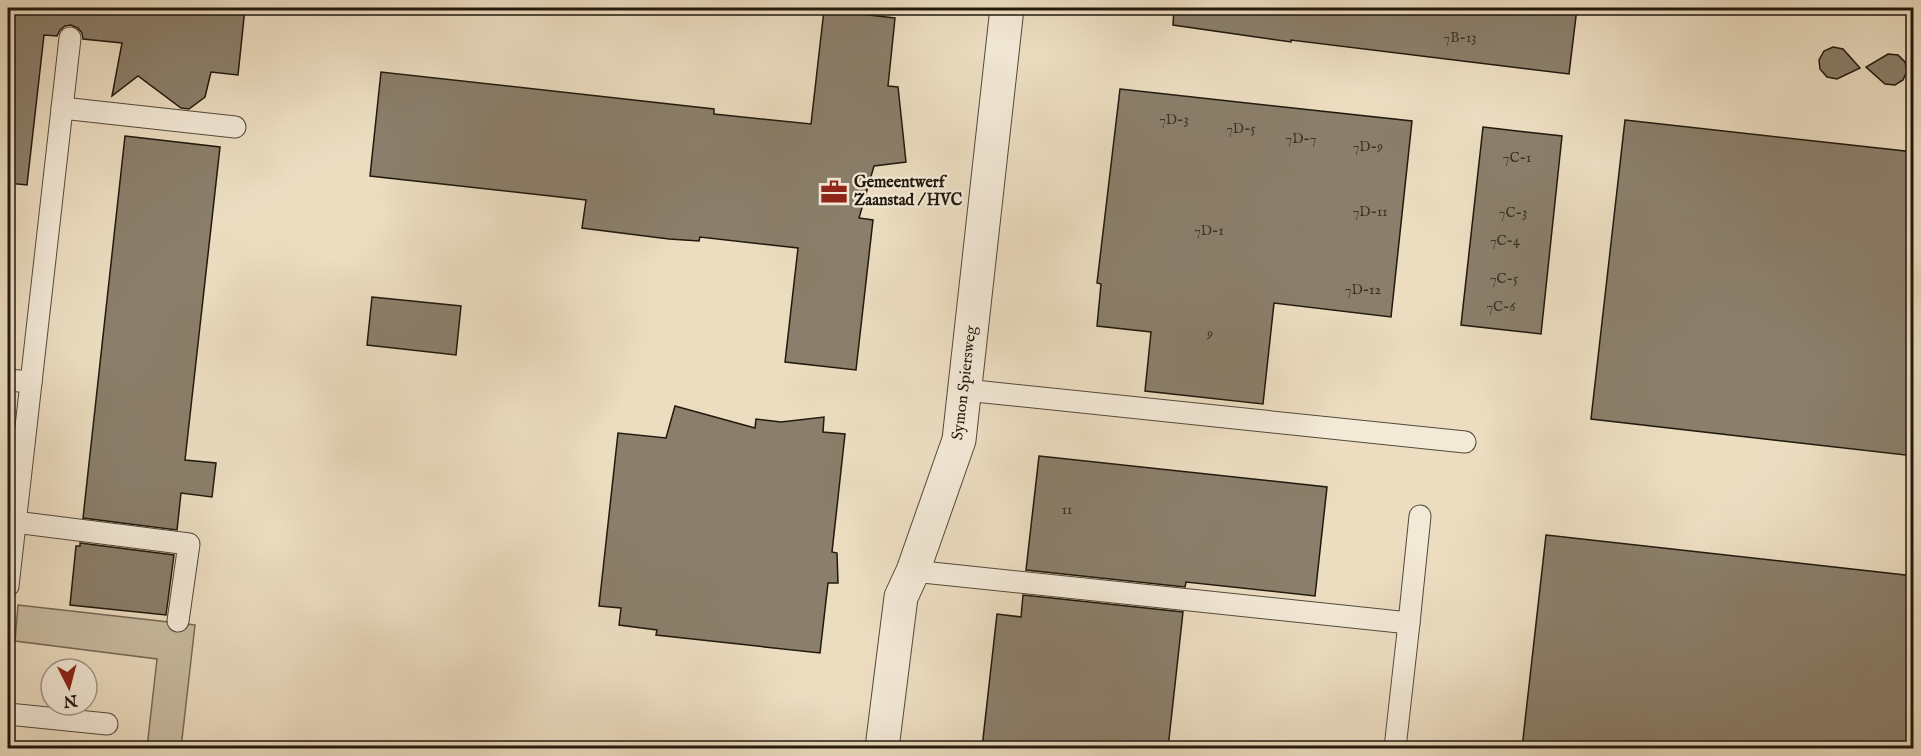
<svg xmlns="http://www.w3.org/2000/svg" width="1921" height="756" font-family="'IM FELL English',serif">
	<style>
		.green { fill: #c9bca2; stroke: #756a58; stroke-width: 1.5 }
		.building { fill: #8b7f6b; stroke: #21190d; stroke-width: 1.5 }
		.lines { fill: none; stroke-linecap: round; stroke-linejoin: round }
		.service-casing { stroke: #544a3a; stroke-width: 23 }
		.minor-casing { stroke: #544a3a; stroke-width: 35 }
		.service { stroke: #f3e9d7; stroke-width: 21 }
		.minor { stroke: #f3e9d7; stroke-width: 33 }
		.labels { text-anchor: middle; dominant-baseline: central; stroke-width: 4.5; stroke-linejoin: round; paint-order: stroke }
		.number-label { font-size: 14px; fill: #3c3224 }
		.poi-label { font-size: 16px; font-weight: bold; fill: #21190d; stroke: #f3e9d7; text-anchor: start }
		.street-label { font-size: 16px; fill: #21190d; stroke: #f3e9d7 }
	</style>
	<rect width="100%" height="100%" fill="#ecddc1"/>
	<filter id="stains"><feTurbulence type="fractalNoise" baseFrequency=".00333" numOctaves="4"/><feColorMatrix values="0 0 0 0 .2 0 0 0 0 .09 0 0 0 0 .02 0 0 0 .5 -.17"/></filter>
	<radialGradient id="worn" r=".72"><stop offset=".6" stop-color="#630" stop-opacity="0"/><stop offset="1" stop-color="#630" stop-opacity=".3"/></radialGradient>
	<path class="green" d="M 18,605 L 195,625 L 181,748 L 147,748 L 157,659 L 15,641 Z"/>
	<g class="building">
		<path d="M 8,8 L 245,8 L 238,75 L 211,72 L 205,97 L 189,109 L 181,108 L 138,76 L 112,96 L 122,43 L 83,39 L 82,33 L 78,28 L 71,25 L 65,26 L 60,30 L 57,36 L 44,35 L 27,185 L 8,183 Z"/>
		<path d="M 1174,8 L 1577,8 L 1569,74 L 1291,40 L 1291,42 L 1173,25 Z"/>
		<path d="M 824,10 L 895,18 L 888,86 L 898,87 L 906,162 L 874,166 L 859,218 L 873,220 L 856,370 L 785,362 L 798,248 L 700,237 L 699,241 L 669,239 L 582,228 L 586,200 L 370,176 L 381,72 L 714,109 L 714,114 L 811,124 Z"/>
		<path d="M 1833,47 L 1843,49 L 1860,68 L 1837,79 L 1827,77 L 1820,69 L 1819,60 L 1824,51 Z"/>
		<path d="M 1888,54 L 1898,55 L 1905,62 L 1907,71 L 1903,80 L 1895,85 L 1885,84 L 1866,67 Z"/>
		<path d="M 1120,89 L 1412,121 L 1391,317 L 1274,303 L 1263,404 L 1145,391 L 1151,332 L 1097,326 L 1101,284 L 1097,283 Z"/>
		<path d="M 1625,120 L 1914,152 L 1914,456 L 1591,419 Z"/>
		<path d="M 1483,127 L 1562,136 L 1541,334 L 1461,325 Z"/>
		<path d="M 125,136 L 220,147 L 185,460 L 216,463 L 212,497 L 181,493 L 177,530 L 83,518 Z"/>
		<path d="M 372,297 L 461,306 L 456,355 L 367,345 Z"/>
		<path d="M 675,406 L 755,428 L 756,419 L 781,422 L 824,417 L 823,432 L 845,434 L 832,552 L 837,553 L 838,583 L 828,583 L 820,653 L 656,635 L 657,630 L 619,625 L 621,608 L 599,606 L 618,433 L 666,438 Z"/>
		<path d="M 1039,456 L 1327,487 L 1315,596 L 1186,582 L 1185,587 L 1026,570 Z"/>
		<path d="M 1546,535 L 1914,576 L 1914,748 L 1522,748 Z"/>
		<path d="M 80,543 L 174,555 L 166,615 L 70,605 L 76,546 L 80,546 Z"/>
		<path d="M 1023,595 L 1183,612 L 1168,748 L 982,748 L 997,614 L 1021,617 Z"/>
	</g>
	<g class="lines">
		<defs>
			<g id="service">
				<path d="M 62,108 L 235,127"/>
				<path d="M 8,380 L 31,382"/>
				<path d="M 965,390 L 1465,442"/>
				<path d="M 15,522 L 189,544 L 178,621"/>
				<path d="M 913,571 L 1409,623 L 1420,516"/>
				<path d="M 8,586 L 70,38"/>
				<path d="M 8,714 L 107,724"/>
				<path d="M 1395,748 L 1409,623"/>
			</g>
			<path id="minor" d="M 882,748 L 901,597 L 913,571 L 959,440 L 1007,8"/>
		</defs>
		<use href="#service" class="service-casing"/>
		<use href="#minor" class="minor-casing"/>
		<use href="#service" class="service"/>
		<use href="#minor" class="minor"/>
	</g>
	<defs>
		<symbol id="office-bare" viewBox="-9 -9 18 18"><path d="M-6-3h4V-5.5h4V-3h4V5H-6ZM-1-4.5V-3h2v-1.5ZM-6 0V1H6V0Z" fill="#8f2418" stroke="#f3e9d7" stroke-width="2.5" paint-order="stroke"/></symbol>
	</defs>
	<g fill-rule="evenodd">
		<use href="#office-bare" x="815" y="173" width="38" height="38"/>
	</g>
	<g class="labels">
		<g class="number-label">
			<text x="1460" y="38">7B-13</text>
			<text x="1174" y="120">7D-3</text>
			<text x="1241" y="129">7D-5</text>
			<text x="1301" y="139">7D-7</text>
			<text x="1368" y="147">7D-9</text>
			<text x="1517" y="158">7C-1</text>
			<text x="1370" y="212">7D-11</text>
			<text x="1513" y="213">7C-3</text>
			<text x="1209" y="231">7D-1</text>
			<text x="1505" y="241">7C-4</text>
			<text x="1504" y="279">7C-5</text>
			<text x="1363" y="290">7D-12</text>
			<text x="1501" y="307">7C-6</text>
			<text x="1210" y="334">9</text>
			<text x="1067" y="510">11</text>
		</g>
		<g class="poi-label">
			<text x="854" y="183">Gemeentwerf<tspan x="854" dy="18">Zaanstad / HVC</tspan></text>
		</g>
		<g class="street-label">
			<text transform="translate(965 383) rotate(-83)">Symon Spiersweg</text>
		</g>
	</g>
	<rect width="1921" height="756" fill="none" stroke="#ecddc1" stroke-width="30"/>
	<rect x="9" y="9" width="1903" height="738" fill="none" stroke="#21190d" stroke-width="3"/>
	<rect x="15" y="15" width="1891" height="726" fill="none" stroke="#21190d" stroke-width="1.5"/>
	<g transform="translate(69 687) rotate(174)"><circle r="28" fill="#f3e9d7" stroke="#9f9686" stroke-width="1.5"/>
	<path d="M0-4.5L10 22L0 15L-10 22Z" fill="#8f2418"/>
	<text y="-9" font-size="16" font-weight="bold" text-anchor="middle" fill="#21190d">N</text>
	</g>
	<rect width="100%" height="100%" filter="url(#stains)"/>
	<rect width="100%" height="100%" fill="url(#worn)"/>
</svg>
